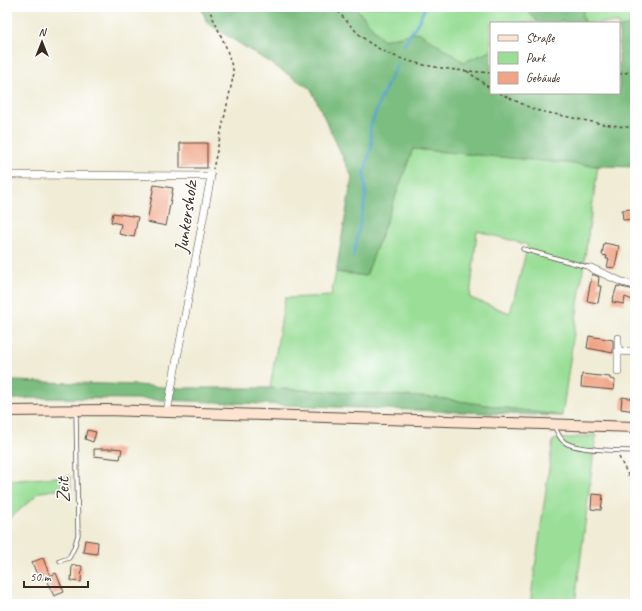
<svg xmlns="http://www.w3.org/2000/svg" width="642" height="611" font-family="Caveat,sans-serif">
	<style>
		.green { fill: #9ade97; stroke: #6a845a; fill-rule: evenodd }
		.forest { fill: #7bbd80; stroke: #5b744f }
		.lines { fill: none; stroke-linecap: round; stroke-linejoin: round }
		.stream { stroke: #59a5d2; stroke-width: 2.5 }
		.building { fill: #f0a486 }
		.lane-casing { stroke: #56473a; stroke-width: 5 }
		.street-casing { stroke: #56473a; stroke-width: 8 }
		.secondary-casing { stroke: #56473a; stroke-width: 12 }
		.path { stroke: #56473a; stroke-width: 1.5; stroke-dasharray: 3 3; stroke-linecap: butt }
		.lane { stroke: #fff; stroke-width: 3.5 }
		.street { stroke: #fff; stroke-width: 7 }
		.secondary { stroke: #fde4d1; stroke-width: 10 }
		.labels { text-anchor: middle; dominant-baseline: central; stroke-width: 3; stroke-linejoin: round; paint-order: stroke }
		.street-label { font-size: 19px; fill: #3b2a1e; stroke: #fff }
	</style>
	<rect width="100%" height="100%" fill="#fff"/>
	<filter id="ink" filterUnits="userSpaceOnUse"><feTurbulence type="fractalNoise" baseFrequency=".025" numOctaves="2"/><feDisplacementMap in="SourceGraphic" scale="8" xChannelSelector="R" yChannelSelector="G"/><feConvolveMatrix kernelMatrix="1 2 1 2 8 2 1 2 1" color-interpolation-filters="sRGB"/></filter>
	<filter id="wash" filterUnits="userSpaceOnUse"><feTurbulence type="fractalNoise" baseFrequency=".012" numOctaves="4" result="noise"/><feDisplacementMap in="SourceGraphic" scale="16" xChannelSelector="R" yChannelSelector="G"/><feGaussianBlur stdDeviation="0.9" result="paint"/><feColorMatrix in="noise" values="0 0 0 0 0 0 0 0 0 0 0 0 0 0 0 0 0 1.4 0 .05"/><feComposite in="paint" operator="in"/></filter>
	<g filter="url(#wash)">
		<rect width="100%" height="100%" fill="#f0ecd6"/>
		<g class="green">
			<path d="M 355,7 L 524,7 L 540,22 L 491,23 L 491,51 L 464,62 L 418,32 L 383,40 Z"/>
			<path d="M 585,7 L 635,7 L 635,32 L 630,25 L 619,28 L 619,23 L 586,23 L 582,16 Z"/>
			<path d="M 413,149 L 598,166 L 562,416 L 438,398 L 270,388 L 285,298 L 331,296 L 336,272 L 366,276 ZM 477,231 L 528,245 L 510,313 L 470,298 Z"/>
			<path d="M 596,435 L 575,604 L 530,604 L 553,440 Z"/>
			<path d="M 70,476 L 71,488 L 40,492 L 7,521 L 7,481 Z"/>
		</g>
		<g class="forest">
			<path d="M 201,7 L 355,7 L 383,40 L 418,32 L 464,62 L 491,51 L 491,93 L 619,93 L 619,28 L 630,25 L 635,32 L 635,167 L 598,166 L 413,149 L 366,276 L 336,272 L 352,177 L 311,89 L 207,23 Z"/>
			<path d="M 524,7 L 585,7 L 582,16 L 586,23 L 565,23 L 561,21 L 556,23 L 539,23 Z"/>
			<path d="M 14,381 L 137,385 L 174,388 L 270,388 L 438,398 L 562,416 L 137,399 L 29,398 L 7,400 L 7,382 Z"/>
		</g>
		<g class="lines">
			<g class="stream">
				<path d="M 404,45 L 420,19 L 425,7"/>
				<path d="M 353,257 L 366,195 L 364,173 L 372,145 L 370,128 L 381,98 L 398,63"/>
			</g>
		</g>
		<g id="blocks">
			<g class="building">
				<rect x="180" y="143" width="27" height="25"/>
				<path d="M 154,185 L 173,188 L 166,226 L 147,222 Z"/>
				<path d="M 631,209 L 635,209 L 635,219 L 623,220 L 622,210 Z"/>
				<path d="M 113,213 L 138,217 L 134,237 L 119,234 L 121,224 L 111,222 Z"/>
				<path d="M 604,243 L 619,246 L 615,268 L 607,267 L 609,259 L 606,259 L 607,256 L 602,255 Z"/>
				<path d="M 592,274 L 599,277 L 598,286 L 601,286 L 598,303 L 587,301 Z"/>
				<path d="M 617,286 L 635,290 L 635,301 L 625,297 L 624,304 L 612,302 Z"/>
				<path d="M 589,336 L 613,340 L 613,353 L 587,348 Z"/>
				<path d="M 582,374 L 610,377 L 610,379 L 615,380 L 614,390 L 581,387 Z"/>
				<path d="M 622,397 L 635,399 L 635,411 L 621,409 Z"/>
				<path d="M 87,430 L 96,432 L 93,442 L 85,439 Z"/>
				<path d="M 112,448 L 122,449 L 120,459 L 94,456 L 94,449 L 112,449 Z"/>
				<path d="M 592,494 L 603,495 L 601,510 L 591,509 Z"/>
				<path d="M 85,540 L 98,542 L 97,554 L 83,552 Z"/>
				<path d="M 43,558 L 50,576 L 47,577 L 56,573 L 64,592 L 54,596 L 45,578 L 39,580 L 32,562 Z"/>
				<path d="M 72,565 L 82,566 L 81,582 L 71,581 Z"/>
			</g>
		</g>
	</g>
	<g filter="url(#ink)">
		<use href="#blocks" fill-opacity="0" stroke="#56473a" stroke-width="1"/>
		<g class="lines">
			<defs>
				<g id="lane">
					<path d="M 523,249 L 591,268"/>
					<path d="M 554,425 C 557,432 560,440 566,443 C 578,450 620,451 635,451"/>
					<path d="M 60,561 L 69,558 L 74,548 L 78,535 L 76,411"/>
				</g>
				<g id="street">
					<path d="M 7,175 L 211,176 L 167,412"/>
					<path d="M 591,268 L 622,282 L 635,285"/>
					<path d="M 618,351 L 635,352"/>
					<path d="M 618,372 L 618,338"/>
				</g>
				<path id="secondary" d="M 7,411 L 107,410 L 635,427"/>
			</defs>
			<use href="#lane" class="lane-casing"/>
			<use href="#street" class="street-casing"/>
			<use href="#secondary" class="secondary-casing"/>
			<g class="path">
				<path d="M 208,7 L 226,47 L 234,73 L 213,169"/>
				<path d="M 334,7 C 346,20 358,36 373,45 C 407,67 452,70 491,73"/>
				<path d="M 467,71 L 491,89"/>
				<path d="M 619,74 L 635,71"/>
				<path d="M 499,93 L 535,110 L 602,124 L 635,128"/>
				<path d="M 619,457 L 630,479 L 635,481"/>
			</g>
			<use href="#lane" class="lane"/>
			<use href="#street" class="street"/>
			<use href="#secondary" class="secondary"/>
		</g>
	</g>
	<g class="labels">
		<g class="street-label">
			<text transform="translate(186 217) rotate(-82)">Junkersholz</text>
			<text transform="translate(63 490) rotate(-92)">Zeit</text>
		</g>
	</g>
	<rect width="642" height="611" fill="none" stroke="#fff" stroke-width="24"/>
	<rect x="490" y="22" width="130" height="72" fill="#ffffff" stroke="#b1aaa5"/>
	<rect x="498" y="35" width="20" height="6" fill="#fde4d1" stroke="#b1aaa5"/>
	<text x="526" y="42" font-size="12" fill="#3b2a1e">Straße</text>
	<rect x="498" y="52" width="20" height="12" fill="#9ade97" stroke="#b1aaa5"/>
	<text x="526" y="62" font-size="12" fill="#3b2a1e">Park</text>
	<rect x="498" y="72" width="20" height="12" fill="#f0a486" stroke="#b1aaa5"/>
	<text x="526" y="82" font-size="12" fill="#3b2a1e">Gebäude</text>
	<g transform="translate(42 42)" stroke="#ffffff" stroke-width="3" paint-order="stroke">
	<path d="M0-3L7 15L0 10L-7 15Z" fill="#3b2a1e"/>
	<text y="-6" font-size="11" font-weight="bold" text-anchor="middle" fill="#3b2a1e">N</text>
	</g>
	<path d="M24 581v6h64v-6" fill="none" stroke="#3b2a1e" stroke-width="2"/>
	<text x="30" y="581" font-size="12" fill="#3b2a1e" stroke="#ffffff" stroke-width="3" paint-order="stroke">50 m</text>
</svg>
